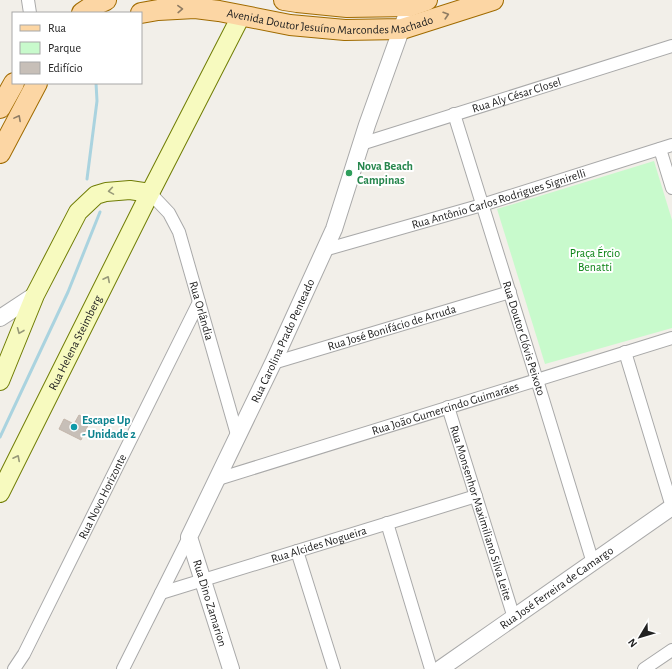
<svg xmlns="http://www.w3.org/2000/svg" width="672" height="669" font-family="'Alegreya Sans',sans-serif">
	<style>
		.park { fill: #c8facc }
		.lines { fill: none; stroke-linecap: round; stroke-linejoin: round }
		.stream { stroke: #aad3df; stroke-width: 3 }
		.building { fill: #c7bfb8; stroke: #c4b6ab }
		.minor-casing { stroke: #a9a9a9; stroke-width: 14 }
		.tertiary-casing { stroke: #a9a9a9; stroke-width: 18 }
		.secondary-casing { stroke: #707d05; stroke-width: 20 }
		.primary-casing { stroke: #a06b00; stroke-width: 22 }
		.minor { stroke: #fff; stroke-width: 12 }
		.tertiary { stroke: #fff; stroke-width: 16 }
		.secondary { stroke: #f7fabf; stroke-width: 18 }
		.primary { stroke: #fcd6a4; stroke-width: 20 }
		.oneway { stroke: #8f7c63 }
		.oneway2 { stroke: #979978 }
		.leisure-dot { fill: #2e9e5b; stroke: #fff; stroke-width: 1.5 }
		.culture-dot { fill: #0f9aa8; stroke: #fff; stroke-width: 1.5 }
		.labels { text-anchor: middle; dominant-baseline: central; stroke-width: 4; stroke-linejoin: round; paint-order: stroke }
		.street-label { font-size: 12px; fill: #222; stroke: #fff }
		.leisure-label { font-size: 12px; font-weight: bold; fill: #27864d; stroke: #fff; text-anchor: start }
		.park-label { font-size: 12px; fill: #0c8416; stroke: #fff }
		.culture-label { font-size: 12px; font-weight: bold; fill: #0d838f; stroke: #fff; text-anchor: start }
	</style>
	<rect width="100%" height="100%" fill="#f2efe9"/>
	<path class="park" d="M 654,161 L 672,220 L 672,328 L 545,364 L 497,209 Z"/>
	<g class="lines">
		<g class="stream">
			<path d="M 87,179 L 97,101 L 96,83"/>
			<path d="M 0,437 L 68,292 L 100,212"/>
		</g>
	</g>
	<path class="building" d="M 79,415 L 90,421 L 81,440 L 59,429 L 64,419 L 74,424 Z"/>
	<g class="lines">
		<defs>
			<g id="minor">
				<path d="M 28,0 L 30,13"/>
				<path id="s1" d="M 454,114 L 537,380 L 593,563"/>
				<path id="s2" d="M 361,144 L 672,46"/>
				<path d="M 660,149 L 672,188"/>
				<path id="s3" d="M 150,193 L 169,213 L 179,232 L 238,438"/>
				<path id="s4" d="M 324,250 L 482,205 L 672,145"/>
				<path d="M 625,352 L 672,507"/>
				<path id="s5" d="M 273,363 L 510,292"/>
				<path id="s6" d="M 448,407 L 514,618"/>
				<path id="s7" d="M 218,479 L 672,338"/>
				<path d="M 387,523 L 431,669"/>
				<path d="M 297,551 L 334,669"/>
				<path id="s8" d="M 161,593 L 476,496"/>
				<path id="s9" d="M 14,669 L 24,654 L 199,302"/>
				<path d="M 123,669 L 189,537"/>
				<path d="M 644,669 L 672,650"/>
			</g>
			<g id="tertiary">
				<path d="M 0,318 L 35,295"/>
				<path id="s10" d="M 231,669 L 189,537 L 273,363 L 334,229 L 367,125 L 405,19"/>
				<path id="s11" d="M 440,669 L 672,507"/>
			</g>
			<g id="secondary">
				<path d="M 0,381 L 35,295 L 78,212 L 96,195 L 106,192 L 130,190 L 150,193"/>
				<path id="s12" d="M 0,493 L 150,193 L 241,16"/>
			</g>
			<g id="primary">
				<path d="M 284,0 L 297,2 L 347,7 L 410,6 L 427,0"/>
				<path d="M 82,13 L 91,7 L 106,0"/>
				<path id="s13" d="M 141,13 L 158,10 L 195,8 L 219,11 L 290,25 L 345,30 L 402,29 L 493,0"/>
				<path d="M 0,108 L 14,83"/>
				<path d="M 0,153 L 37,83"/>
			</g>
		</defs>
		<use href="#minor" class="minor-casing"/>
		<use href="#tertiary" class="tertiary-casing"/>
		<use href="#secondary" class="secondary-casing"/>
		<use href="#primary" class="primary-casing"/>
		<use href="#minor" class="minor"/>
		<use href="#tertiary" class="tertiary"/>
		<use href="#secondary" class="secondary"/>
		<use href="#primary" class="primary"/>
	</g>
	<defs><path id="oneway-chevron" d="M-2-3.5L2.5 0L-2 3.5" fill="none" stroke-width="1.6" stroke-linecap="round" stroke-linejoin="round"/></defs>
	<g class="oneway">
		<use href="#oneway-chevron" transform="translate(180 9) rotate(-2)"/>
		<use href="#oneway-chevron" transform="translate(446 15) rotate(-17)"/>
		<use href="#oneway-chevron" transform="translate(18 118) rotate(-62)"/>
	</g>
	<g class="oneway2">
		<use href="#oneway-chevron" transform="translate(111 191) rotate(171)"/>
		<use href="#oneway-chevron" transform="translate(107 279) rotate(-63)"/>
		<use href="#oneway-chevron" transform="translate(20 331) rotate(112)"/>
		<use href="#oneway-chevron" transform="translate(17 458) rotate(-63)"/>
	</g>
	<circle class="leisure-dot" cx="349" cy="173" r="4"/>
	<circle class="culture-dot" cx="74" cy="427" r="4"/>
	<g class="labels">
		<g class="street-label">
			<text stroke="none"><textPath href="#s13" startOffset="191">Avenida Doutor Jesuíno Marcondes Machado</textPath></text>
			<text stroke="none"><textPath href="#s2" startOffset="163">Rua Aly César Closel</textPath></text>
			<text stroke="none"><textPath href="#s4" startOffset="182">Rua Antônio Carlos Rodrigues Signirelli</textPath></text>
			<text stroke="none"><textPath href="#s3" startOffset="131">Rua Orlândia</textPath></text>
			<text stroke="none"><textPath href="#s5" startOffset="124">Rua José Bonifácio de Arruda</textPath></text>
			<text stroke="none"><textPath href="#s1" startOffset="235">Rua Doutor Clóvis Peixoto</textPath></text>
			<text stroke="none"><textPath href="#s10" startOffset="356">Rua Carolina Prado Penteado</textPath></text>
			<text stroke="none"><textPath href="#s12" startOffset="168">Rua Helena Steimberg</textPath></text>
			<text stroke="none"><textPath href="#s7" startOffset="238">Rua João Gumercindo Guimarães</textPath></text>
			<text stroke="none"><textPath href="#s9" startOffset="194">Rua Novo Horizonte</textPath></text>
			<text stroke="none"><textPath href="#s6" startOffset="111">Rua Monsenhor Maximiliano Silva Leite</textPath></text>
			<text stroke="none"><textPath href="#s8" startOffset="165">Rua Alcides Nogueira</textPath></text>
			<text stroke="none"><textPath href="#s11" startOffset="142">Rua José Ferreira de Camargo</textPath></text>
			<text transform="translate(210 603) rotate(73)">Rua Dino Zamarion</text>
		</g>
		<g class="leisure-label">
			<text x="357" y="166">Nova Beach<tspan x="357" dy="14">Campinas</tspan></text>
		</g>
		<g class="park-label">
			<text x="595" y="253">Praça Ércio<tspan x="595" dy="14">Benatti</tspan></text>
		</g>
		<g class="culture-label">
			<text x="82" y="420">Escape Up<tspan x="82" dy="14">- Unidade 2</tspan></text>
		</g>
	</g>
	<rect x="12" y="12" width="130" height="72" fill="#ffffff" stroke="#a7a7a7"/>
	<rect x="20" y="25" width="20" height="6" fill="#fcd6a4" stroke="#a7a7a7"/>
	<text x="48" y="32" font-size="12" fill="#222222">Rua</text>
	<rect x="20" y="42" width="20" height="12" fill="#c8facc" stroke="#a7a7a7"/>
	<text x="48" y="52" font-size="12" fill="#222222">Parque</text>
	<rect x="20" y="62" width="20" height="12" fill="#c7bfb8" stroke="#a7a7a7"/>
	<text x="48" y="72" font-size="12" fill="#222222">Edifício</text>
	<g transform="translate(640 637) rotate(232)" stroke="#ffffff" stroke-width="3" paint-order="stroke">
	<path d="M0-3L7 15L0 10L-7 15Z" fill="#222222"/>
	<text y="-6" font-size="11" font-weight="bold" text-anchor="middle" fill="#222222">N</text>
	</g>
</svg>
